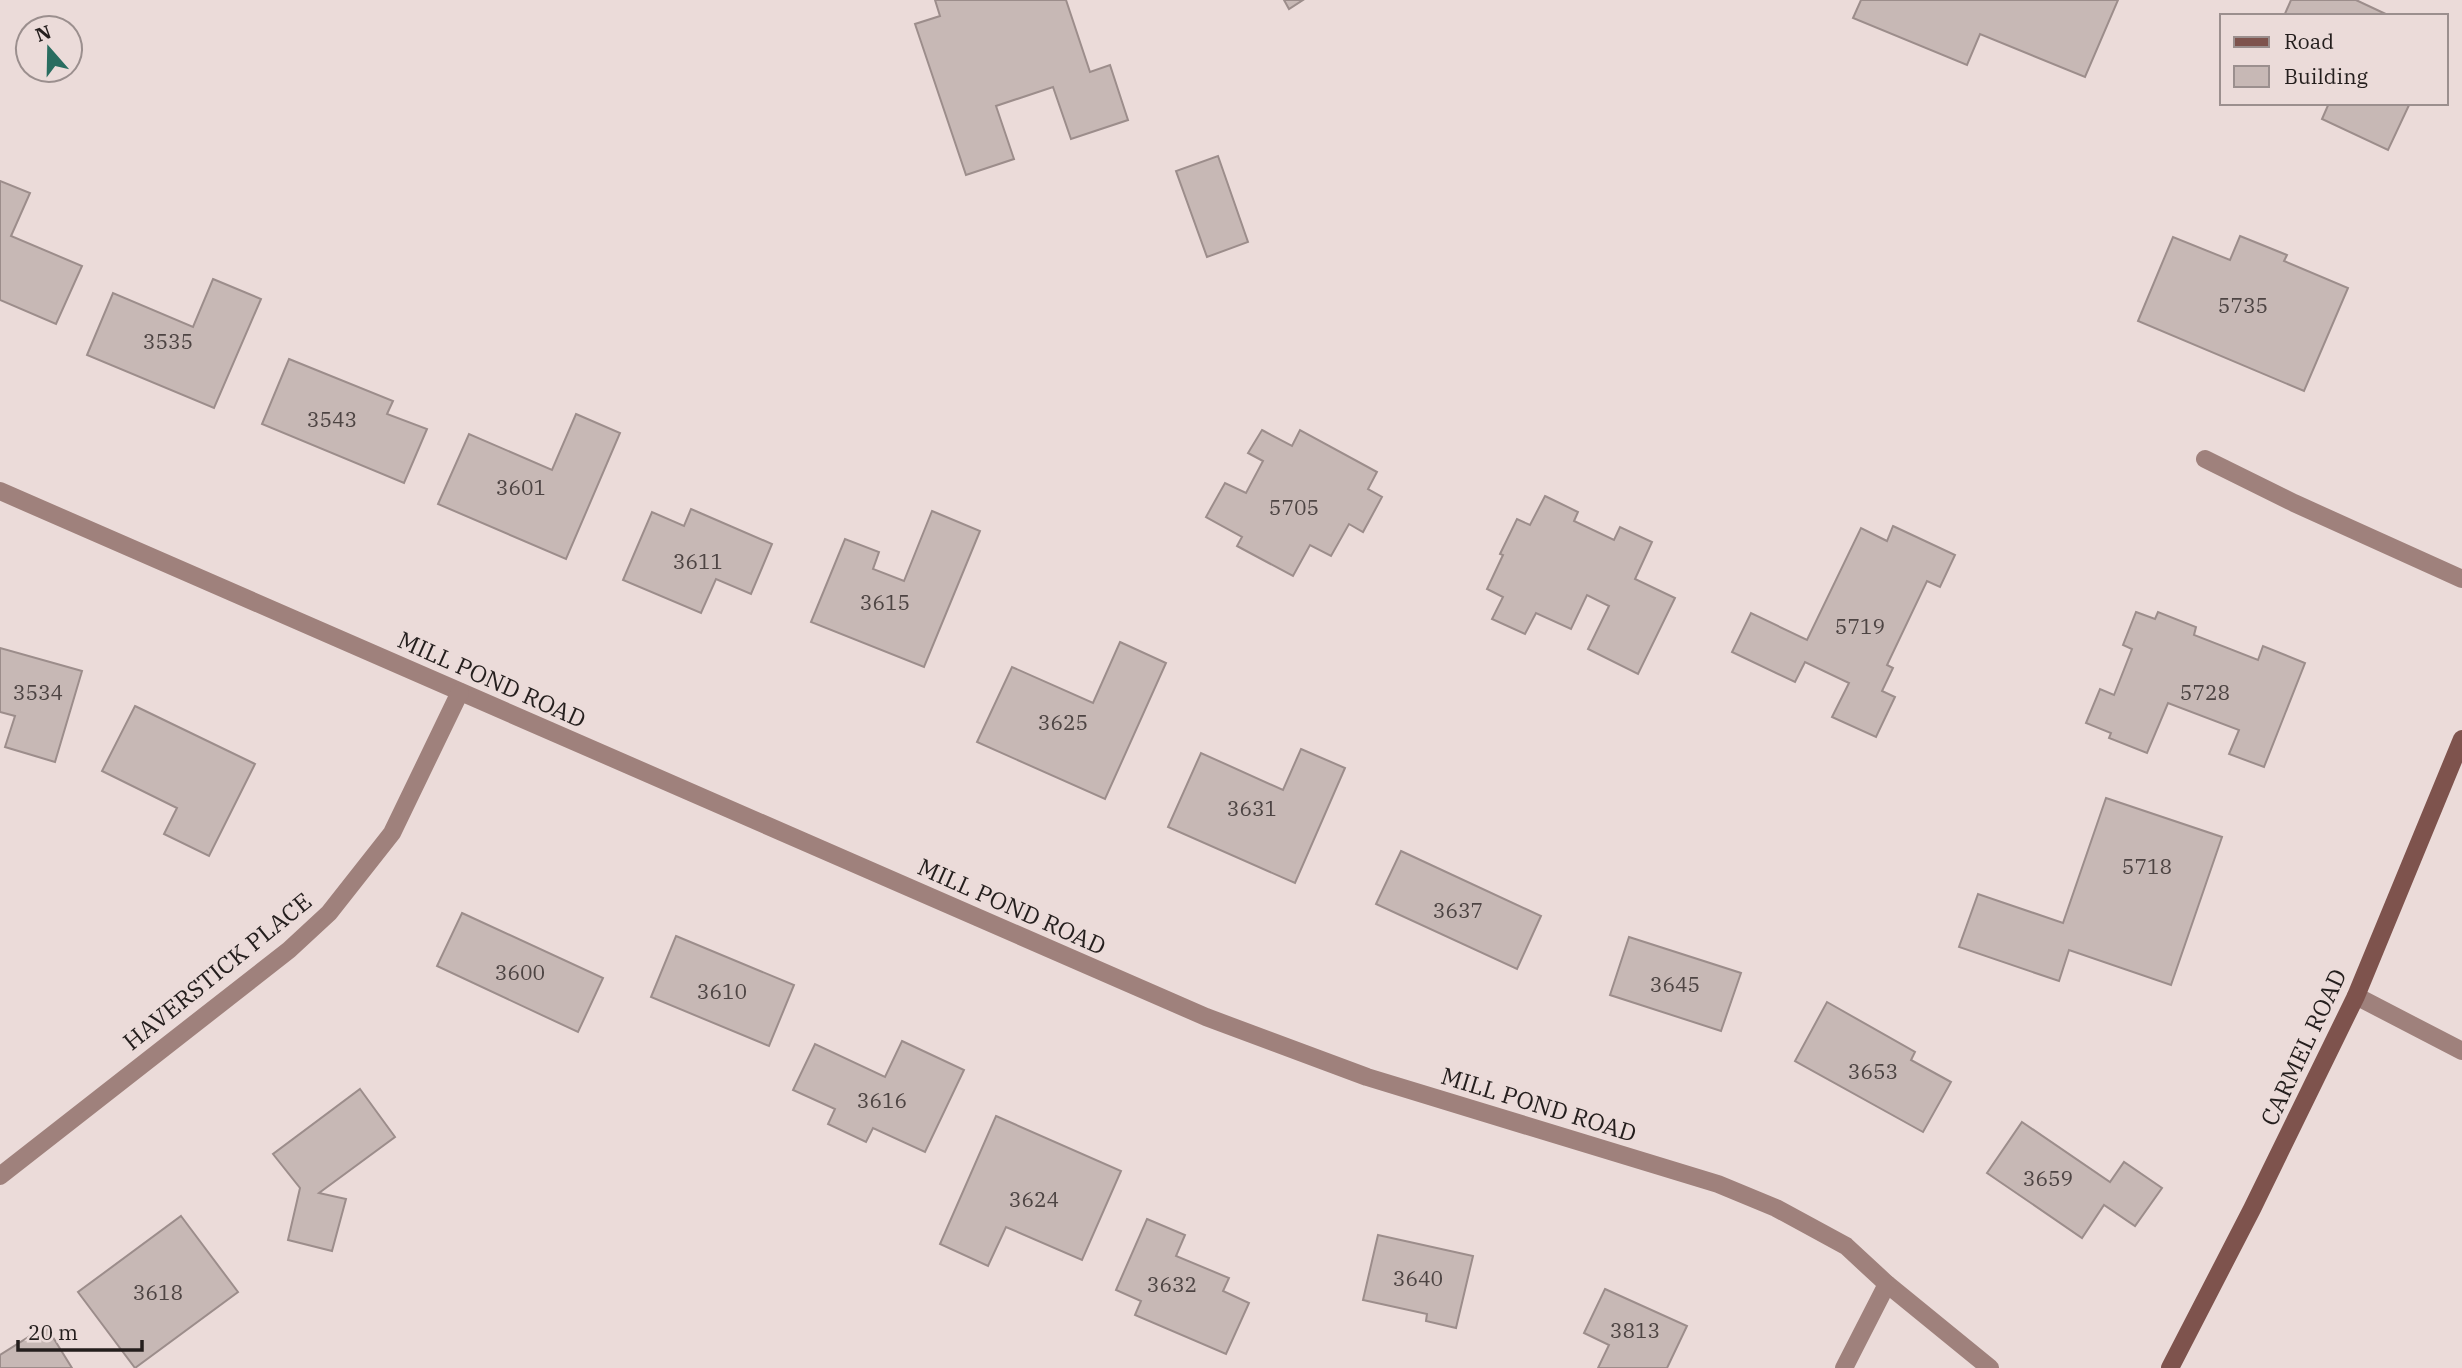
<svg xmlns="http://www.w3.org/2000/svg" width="2462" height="1368" font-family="'IBM Plex Serif',serif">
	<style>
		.building { fill: #c7b8b5; stroke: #9c8d8b; stroke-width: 2 }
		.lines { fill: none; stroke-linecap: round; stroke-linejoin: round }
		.minor { stroke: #9f817c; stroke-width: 18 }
		.secondary { stroke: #7e534d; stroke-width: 18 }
		.labels { text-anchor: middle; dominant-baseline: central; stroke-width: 6; stroke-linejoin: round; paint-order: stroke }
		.number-label { font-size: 21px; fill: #4d4443 }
		.street-label { font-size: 24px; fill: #241e1d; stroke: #ebdbd9 }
	</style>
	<rect width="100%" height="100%" fill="#ebdbd9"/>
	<g class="building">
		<path d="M 935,0 L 1066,0 L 1090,72 L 1110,65 L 1128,120 L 1071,139 L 1053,87 L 996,106 L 1014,159 L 966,175 L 915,24 L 940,16 Z"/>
		<path d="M 1284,0 L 1303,0 L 1289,9 Z"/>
		<path d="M 1861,0 L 2118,0 L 2085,77 L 1980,34 L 1967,65 L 1853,18 Z"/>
		<path d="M 2291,0 L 2356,0 L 2390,16 L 2284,16 Z"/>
		<path d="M 2329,103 L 2410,103 L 2388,150 L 2322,119 Z"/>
		<path d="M 1218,156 L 1248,242 L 1207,257 L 1176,171 Z"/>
		<path d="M 0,181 L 30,193 L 11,236 L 82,266 L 56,324 L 0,300 Z"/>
		<path d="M 2240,236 L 2287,255 L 2284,261 L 2348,288 L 2304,391 L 2138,321 L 2173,237 L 2230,260 Z"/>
		<path d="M 213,279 L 261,299 L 214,408 L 87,355 L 113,293 L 193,327 Z"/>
		<path d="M 289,359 L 393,401 L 387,414 L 427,429 L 404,483 L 262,424 Z"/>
		<path d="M 576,414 L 620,433 L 566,559 L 438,504 L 469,434 L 552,470 Z"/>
		<path d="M 1262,430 L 1292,446 L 1300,430 L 1377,472 L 1368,489 L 1382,497 L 1363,532 L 1349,524 L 1331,556 L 1310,545 L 1293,576 L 1237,546 L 1242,537 L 1206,517 L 1225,483 L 1246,493 L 1263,461 L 1248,453 Z"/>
		<path d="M 1545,496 L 1578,512 L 1574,521 L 1614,540 L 1620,527 L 1652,542 L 1635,579 L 1675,598 L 1638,674 L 1588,649 L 1609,606 L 1587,595 L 1571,629 L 1536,613 L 1525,634 L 1492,619 L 1503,597 L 1487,589 L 1503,555 L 1500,554 L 1517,519 L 1530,525 Z"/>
		<path d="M 691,509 L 772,544 L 751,594 L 716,579 L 701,613 L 623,580 L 652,512 L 684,526 Z"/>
		<path d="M 932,511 L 980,531 L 924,667 L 811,622 L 845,539 L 879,552 L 873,569 L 904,581 Z"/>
		<path d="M 1893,526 L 1955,555 L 1940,587 L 1927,581 L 1887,665 L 1893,668 L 1882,691 L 1895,697 L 1876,737 L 1832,717 L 1849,683 L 1805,662 L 1795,682 L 1732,652 L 1751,613 L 1807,640 L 1861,528 L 1887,541 Z"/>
		<path d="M 2136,612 L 2155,619 L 2158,612 L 2196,627 L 2194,635 L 2258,660 L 2263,646 L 2305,663 L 2264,767 L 2229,754 L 2239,730 L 2168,703 L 2147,753 L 2109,738 L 2111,733 L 2086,723 L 2100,689 L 2114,695 L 2132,649 L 2123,645 Z"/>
		<path d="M 1120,642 L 1166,663 L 1105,799 L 977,742 L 1012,667 L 1093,703 Z"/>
		<path d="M 0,648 L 82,671 L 55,762 L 5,747 L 15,716 L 0,712 Z"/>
		<path d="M 135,706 L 255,764 L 209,856 L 164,834 L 177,808 L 102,771 Z"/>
		<path d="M 1301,749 L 1345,768 L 1295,883 L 1168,827 L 1201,753 L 1283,790 Z"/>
		<path d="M 2106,798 L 2222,837 L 2171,985 L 2069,950 L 2059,981 L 1959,947 L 1978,894 L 2063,923 Z"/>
		<path d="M 1401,851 L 1541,916 L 1517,969 L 1376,904 Z"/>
		<path d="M 462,913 L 603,978 L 578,1032 L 437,966 Z"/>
		<path d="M 676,936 L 794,985 L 769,1046 L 651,997 Z"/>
		<path d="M 1629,937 L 1741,973 L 1721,1031 L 1610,995 Z"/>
		<path d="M 1827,1002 L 1915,1052 L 1911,1060 L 1951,1082 L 1923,1132 L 1795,1061 Z"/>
		<path d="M 902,1041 L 964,1070 L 925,1152 L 873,1128 L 866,1142 L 828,1124 L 835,1109 L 793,1090 L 815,1044 L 885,1077 Z"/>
		<path d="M 360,1089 L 395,1137 L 319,1193 L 346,1199 L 332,1251 L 288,1240 L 300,1188 L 273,1154 Z"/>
		<path d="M 996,1116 L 1121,1171 L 1082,1260 L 1006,1227 L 988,1266 L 940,1244 Z"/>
		<path d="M 2022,1122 L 2110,1182 L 2124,1162 L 2162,1188 L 2135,1226 L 2104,1205 L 2082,1238 L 1987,1173 Z"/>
		<path d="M 181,1216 L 238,1292 L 135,1368 L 78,1292 Z"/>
		<path d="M 1147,1219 L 1185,1235 L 1176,1256 L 1229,1278 L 1223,1291 L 1249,1303 L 1226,1354 L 1135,1315 L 1141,1301 L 1116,1290 Z"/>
		<path d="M 1378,1235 L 1473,1256 L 1456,1328 L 1426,1321 L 1427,1314 L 1363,1300 Z"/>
		<path d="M 1605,1289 L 1687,1326 L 1667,1368 L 1598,1368 L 1609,1345 L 1584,1333 Z"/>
		<path d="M 46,1326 L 72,1368 L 0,1368 L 0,1355 Z"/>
	</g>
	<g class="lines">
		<g class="minor">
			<path d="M 2205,459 L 2294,503 L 2462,579"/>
			<path d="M 0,491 L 1206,1017 L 1367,1077 L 1718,1184 L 1776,1208 L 1846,1246 L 1887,1284 L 1990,1368"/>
			<path d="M 2356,996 L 2462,1051"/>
			<path d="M 0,1176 L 289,950 L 329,913 L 392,833 L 460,692"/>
			<path d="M 1844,1368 L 1887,1284"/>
		</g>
		<path class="secondary" d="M 2170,1368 L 2252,1209 L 2356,996 L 2462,739"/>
	</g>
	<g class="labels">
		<g class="number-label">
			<text x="2243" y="305">5735</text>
			<text x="168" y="341">3535</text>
			<text x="332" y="419">3543</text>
			<text x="521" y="487">3601</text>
			<text x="1294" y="507">5705</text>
			<text x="698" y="561">3611</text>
			<text x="885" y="602">3615</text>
			<text x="1860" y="626">5719</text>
			<text x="38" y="692">3534</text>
			<text x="2205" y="692">5728</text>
			<text x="1063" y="722">3625</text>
			<text x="1252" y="808">3631</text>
			<text x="2147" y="866">5718</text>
			<text x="1458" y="910">3637</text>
			<text x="520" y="972">3600</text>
			<text x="1675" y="984">3645</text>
			<text x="722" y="991">3610</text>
			<text x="1873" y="1071">3653</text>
			<text x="882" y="1100">3616</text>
			<text x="2048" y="1178">3659</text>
			<text x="1034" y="1199">3624</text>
			<text x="1418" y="1278">3640</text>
			<text x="1172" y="1284">3632</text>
			<text x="158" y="1292">3618</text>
			<text x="1635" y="1330">3813</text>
		</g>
		<g class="street-label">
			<text transform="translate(492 679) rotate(24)">MILL POND ROAD</text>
			<text transform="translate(1012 906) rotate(24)">MILL POND ROAD</text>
			<text transform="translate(217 971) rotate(-39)">HAVERSTICK PLACE</text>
			<text transform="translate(2303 1047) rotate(-65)">CARMEL ROAD</text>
			<text transform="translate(1539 1104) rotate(17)">MILL POND ROAD</text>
		</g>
	</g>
	<rect x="2220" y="14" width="228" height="91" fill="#ebdbd9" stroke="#9b8f8e" stroke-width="2"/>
	<rect x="2234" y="37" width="35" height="10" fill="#7e534d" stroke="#9b8f8e" stroke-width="2"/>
	<text x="2284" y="49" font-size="21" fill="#241e1d">Road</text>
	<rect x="2234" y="66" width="35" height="21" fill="#c7b8b5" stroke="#9b8f8e" stroke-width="2"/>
	<text x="2284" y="84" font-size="21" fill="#241e1d">Building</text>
	<g transform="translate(49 49) rotate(340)"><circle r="33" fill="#ebdbd9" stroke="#9b8f8e" stroke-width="2"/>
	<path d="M0-5L12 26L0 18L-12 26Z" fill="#296d60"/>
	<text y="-10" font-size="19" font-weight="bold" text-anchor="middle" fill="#241e1d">N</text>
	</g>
	<path d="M18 1340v10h124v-10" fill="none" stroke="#241e1d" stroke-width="3.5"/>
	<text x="28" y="1340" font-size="21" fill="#241e1d" stroke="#ebdbd9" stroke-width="5" paint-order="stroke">20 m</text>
</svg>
